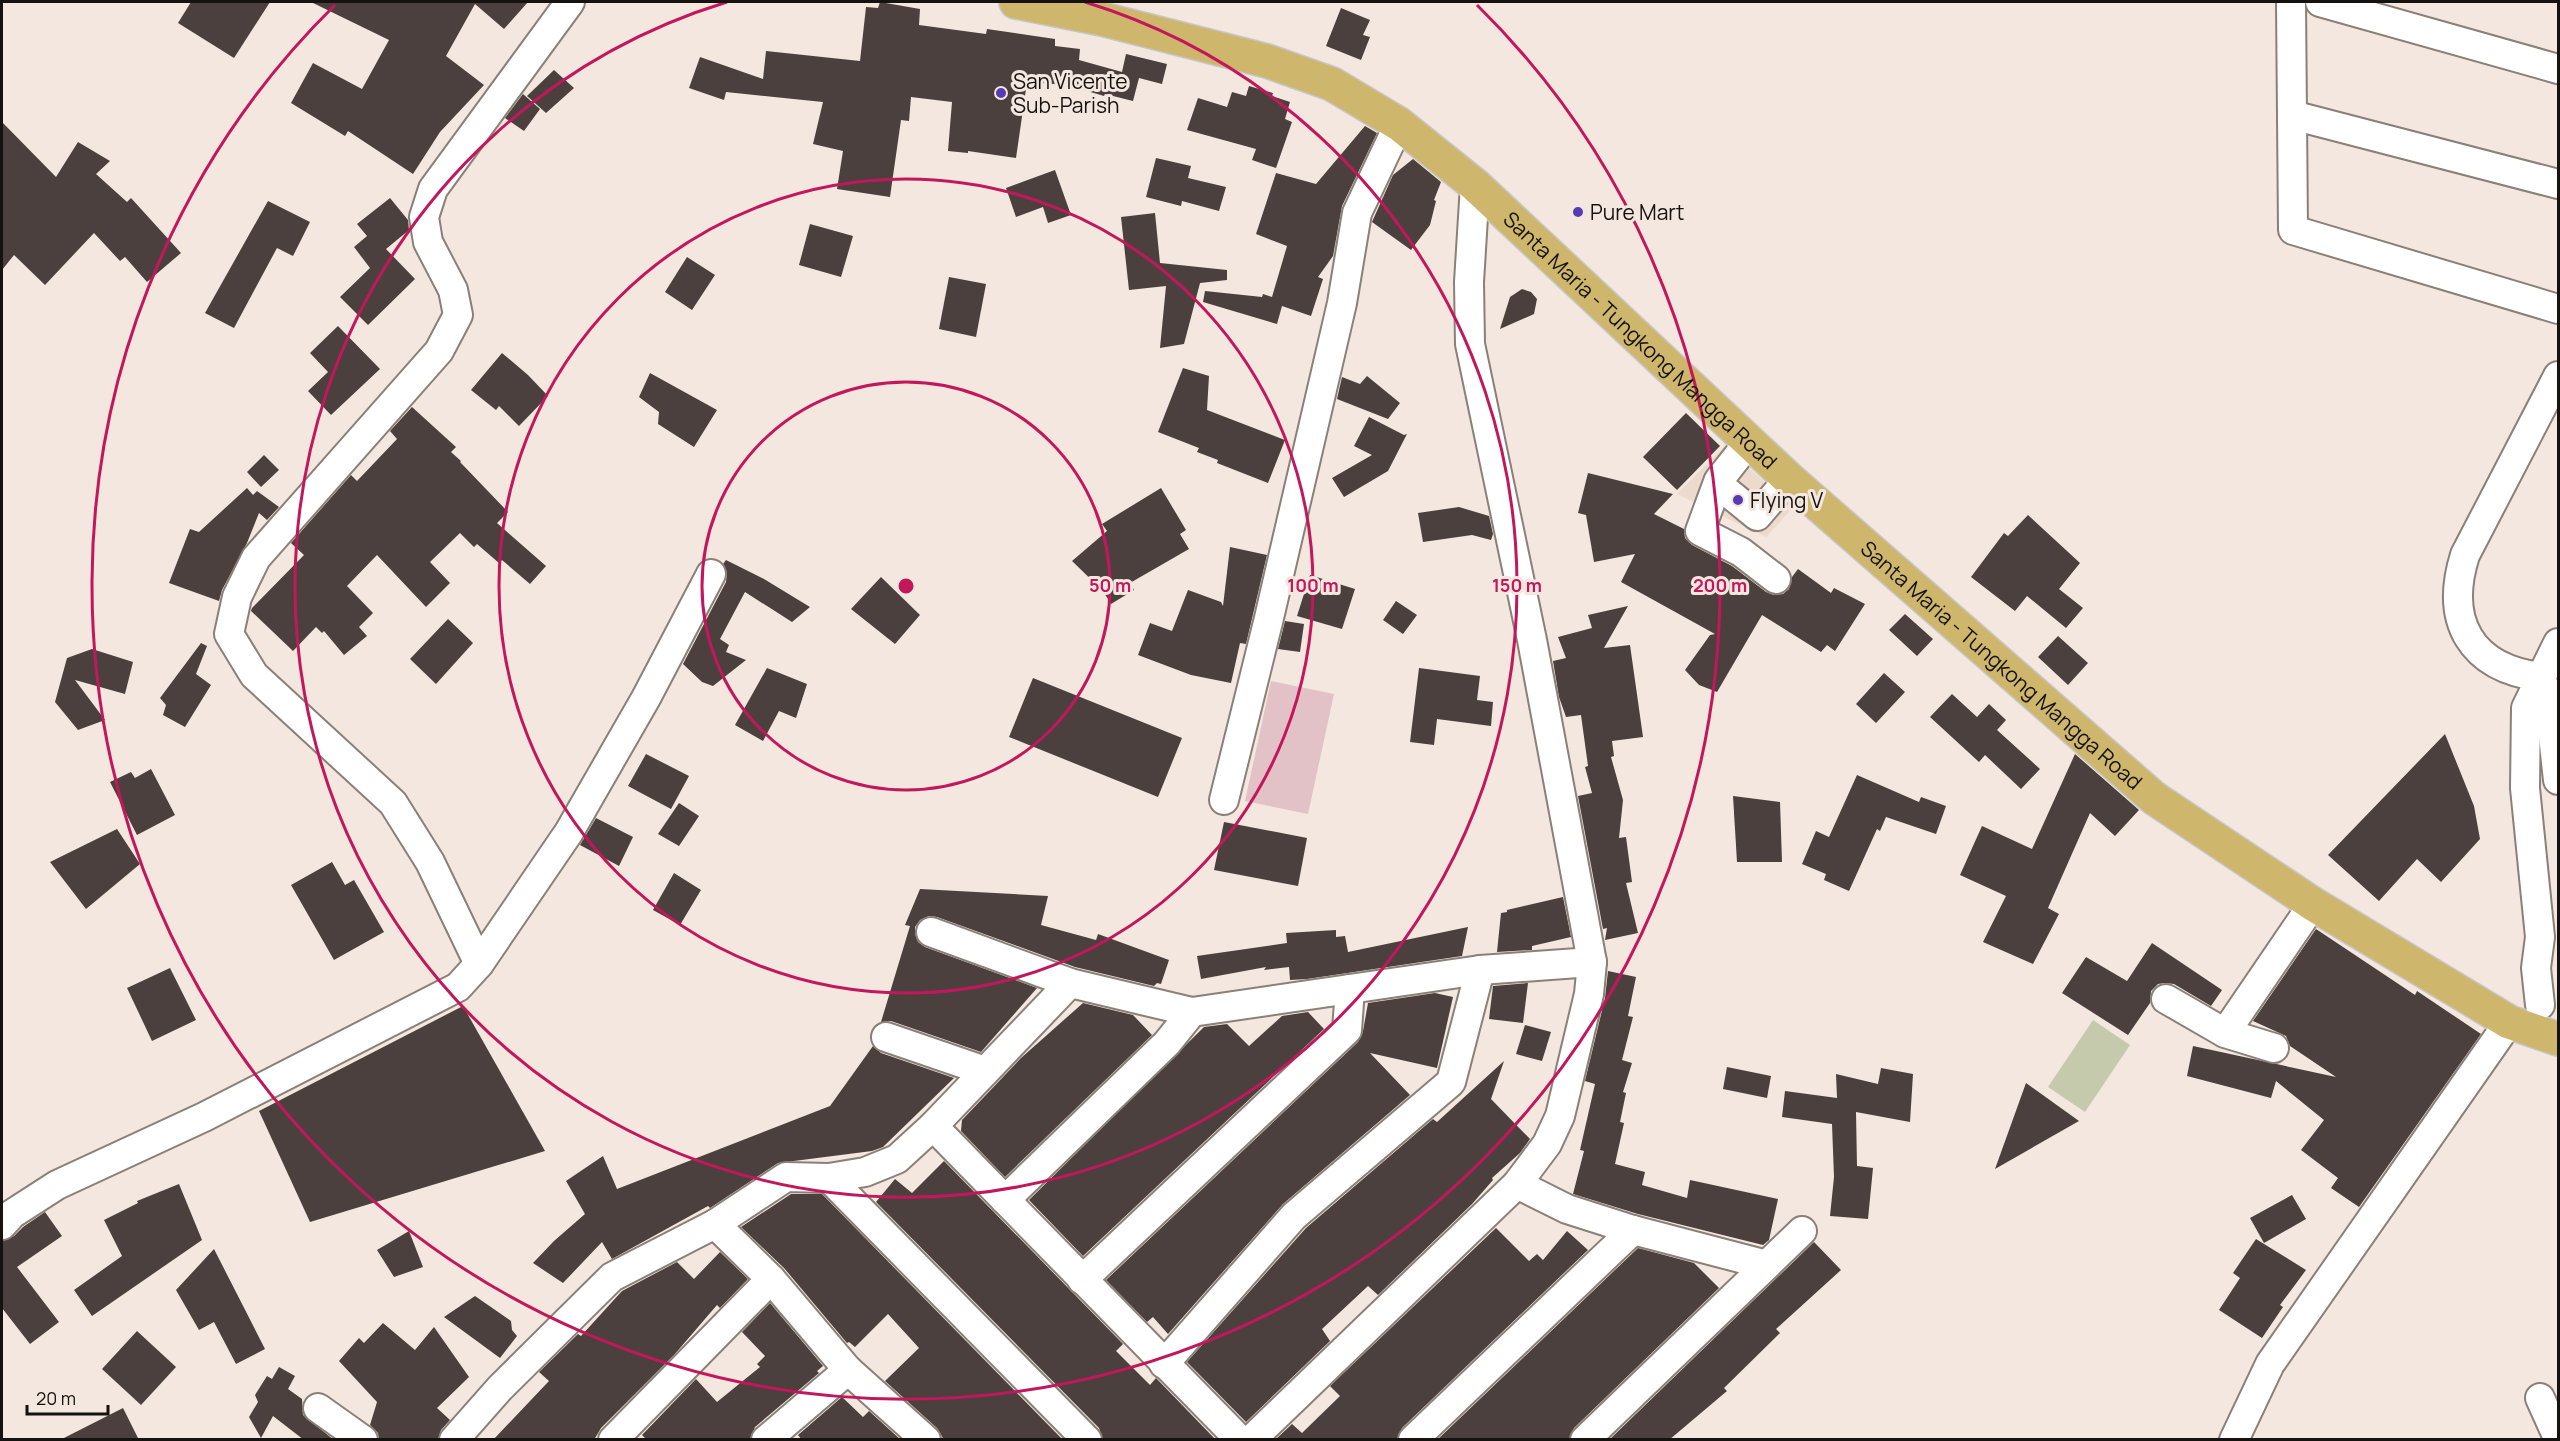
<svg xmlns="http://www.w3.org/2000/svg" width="2560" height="1441" font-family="Manrope,sans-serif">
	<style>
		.built { fill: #ecdacc }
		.green { fill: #e2c2c7 }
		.water { fill: #c6caac }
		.building { fill: #4b403d }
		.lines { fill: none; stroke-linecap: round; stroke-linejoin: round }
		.minor-casing { stroke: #8a8078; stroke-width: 32 }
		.major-casing { stroke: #c7c6c5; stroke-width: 36 }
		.minor { stroke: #fff; stroke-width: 28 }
		.major { stroke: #ceb66d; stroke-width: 33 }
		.ring { fill: none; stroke: #c2185b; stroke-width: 3 }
		.poi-dot { fill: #583bb3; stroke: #f3e7df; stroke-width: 2 }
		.labels { text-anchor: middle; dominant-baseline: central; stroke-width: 6; stroke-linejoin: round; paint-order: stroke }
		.poi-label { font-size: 21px; fill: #15120f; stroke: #f3e7df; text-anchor: start }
		.street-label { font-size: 21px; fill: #15120f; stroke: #f3e7df }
		.centre { fill: #c2185b; stroke: #f3e7df; stroke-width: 3 }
		.ring-label { font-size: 18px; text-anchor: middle; font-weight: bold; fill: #c2185b; stroke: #f3e7df; stroke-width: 6; stroke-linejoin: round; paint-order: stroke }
	</style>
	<rect width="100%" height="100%" fill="#f3e7df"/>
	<path class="built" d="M 1725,446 L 1793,508 L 1766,537 L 1677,494 Z"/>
	<path class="green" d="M 1271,681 L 1334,694 L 1308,814 L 1245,801 Z"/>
	<path class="water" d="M 2093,1020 L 2130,1045 L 2085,1112 L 2048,1087 Z"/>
	<g class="building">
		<path d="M 191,2 L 270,2 L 234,58 L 178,23 Z"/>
		<path d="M 311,2 L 528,2 L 504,29 L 475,4 L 446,56 L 484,85 L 440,132 L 413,174 L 348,131 L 345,136 L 291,103 L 313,63 L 362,89 L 389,40 Z"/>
		<path d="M 880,2 L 920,9 L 919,25 L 986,34 L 987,29 L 1055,39 L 1055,46 L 1080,49 L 1079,60 L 1122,72 L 1126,54 L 1167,64 L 1162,84 L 1139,78 L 1133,101 L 1105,94 L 1104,96 L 1067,85 L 1027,82 L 1016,158 L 968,151 L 968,153 L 948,151 L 952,102 L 911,97 L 909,121 L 901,120 L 890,197 L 837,189 L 843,151 L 813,144 L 823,102 L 726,92 L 724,100 L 689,88 L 700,57 L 763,79 L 766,51 L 860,61 L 866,7 L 878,8 Z"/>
		<path d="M 1341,8 L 1370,20 L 1363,35 L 1370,37 L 1361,60 L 1326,46 Z"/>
		<path d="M 554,70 L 574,88 L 546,113 L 527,96 Z"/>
		<path d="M 1249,86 L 1273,93 L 1272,96 L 1290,102 L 1285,119 L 1292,122 L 1276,168 L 1252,160 L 1256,149 L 1187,130 L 1198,98 L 1227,107 L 1232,92 L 1246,96 Z"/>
		<path d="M 523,94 L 540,109 L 524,131 L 505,118 Z"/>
		<path d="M 2,122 L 56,177 L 78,142 L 110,161 L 96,174 L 127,202 L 131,198 L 181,253 L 147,282 L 125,257 L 120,261 L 94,233 L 45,285 L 14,255 L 2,270 Z"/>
		<path d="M 1365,126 L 1377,133 L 1342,206 L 1333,256 L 1318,277 L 1323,279 L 1311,316 L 1282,306 L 1277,324 L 1203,302 L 1205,291 L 1262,297 L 1263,294 L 1272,297 L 1287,246 L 1256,234 L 1276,173 L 1316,184 Z"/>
		<path d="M 1156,158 L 1191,166 L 1188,178 L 1226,187 L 1219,211 L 1182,201 L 1181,206 L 1146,197 Z"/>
		<path d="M 1413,159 L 1441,182 L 1434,200 L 1436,201 L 1430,225 L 1411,250 L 1372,222 L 1393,175 Z"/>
		<path d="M 1055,170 L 1071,215 L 1048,223 L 1043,207 L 1016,217 L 1006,188 Z"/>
		<path d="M 390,198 L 408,220 L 409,230 L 386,249 L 415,279 L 368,325 L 340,297 L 370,268 L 354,247 L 367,236 L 357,224 Z"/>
		<path d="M 268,201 L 310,222 L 293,256 L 277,248 L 234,328 L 205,313 Z"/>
		<path d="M 1155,213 L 1160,263 L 1227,270 L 1227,280 L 1200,283 L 1184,344 L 1160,348 L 1166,286 L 1129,290 L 1121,217 Z"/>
		<path d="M 810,224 L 853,236 L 841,277 L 799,265 Z"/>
		<path d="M 687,257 L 715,275 L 692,310 L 665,292 Z"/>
		<path d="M 949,277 L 986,284 L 976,337 L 939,329 Z"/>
		<path d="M 1522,289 L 1531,292 L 1537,299 L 1534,314 L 1500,329 L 1510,297 Z"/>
		<path d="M 338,326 L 380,369 L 331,415 L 308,391 L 328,372 L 310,353 Z"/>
		<path d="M 502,353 L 528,375 L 548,396 L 519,426 L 499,406 L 496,410 L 471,390 Z"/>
		<path d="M 1183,368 L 1209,376 L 1207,410 L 1285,440 L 1268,483 L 1217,463 L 1218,460 L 1197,452 L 1199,448 L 1158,432 Z"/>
		<path d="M 650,373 L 717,410 L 694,447 L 658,424 L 659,412 L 639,397 Z"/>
		<path d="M 1367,376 L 1400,403 L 1388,419 L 1337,399 L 1342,377 L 1360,384 Z"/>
		<path d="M 412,407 L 456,447 L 451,452 L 461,461 L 460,462 L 508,512 L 497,523 L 546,566 L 530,584 L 502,560 L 499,563 L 477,544 L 474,547 L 460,533 L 430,562 L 450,583 L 426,607 L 377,555 L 347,586 L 373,613 L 359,627 L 367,636 L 344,655 L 324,631 L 322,633 L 316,627 L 293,651 L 251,611 L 252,608 L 304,555 L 291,543 L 351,475 L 357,481 L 397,439 L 390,431 Z"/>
		<path d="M 1686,413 L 1720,446 L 1677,490 L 1643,457 Z"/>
		<path d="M 1369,417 L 1404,435 L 1407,434 L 1388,471 L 1344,497 L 1332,478 L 1372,455 L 1354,446 Z"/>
		<path d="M 264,455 L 279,470 L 261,487 L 247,472 Z"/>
		<path d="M 1588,473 L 1673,494 L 1654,514 L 1684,529 L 1685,538 L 1692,545 L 1732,566 L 1766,592 L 1774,595 L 1783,594 L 1789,589 L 1792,577 L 1798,569 L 1831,593 L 1834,588 L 1865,604 L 1835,651 L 1827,645 L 1821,652 L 1762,615 L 1717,692 L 1699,685 L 1685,670 L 1710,635 L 1715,634 L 1621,582 L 1635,554 L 1594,562 L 1586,515 L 1578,513 Z"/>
		<path d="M 247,488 L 253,495 L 257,491 L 279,507 L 267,520 L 259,513 L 247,543 L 222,590 L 219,601 L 169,583 L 190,529 L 199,532 Z"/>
		<path d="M 1161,488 L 1186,530 L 1180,534 L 1189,549 L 1130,583 L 1134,590 L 1111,604 L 1103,591 L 1072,561 L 1107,531 L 1102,524 Z"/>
		<path d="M 1459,507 L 1489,516 L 1493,534 L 1491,540 L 1472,535 L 1423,542 L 1418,513 Z"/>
		<path d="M 2028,515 L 2080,563 L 2059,589 L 2083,608 L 2066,628 L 2027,596 L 2015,611 L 1971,577 L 2004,533 L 2008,536 Z"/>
		<path d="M 1230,547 L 1267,555 L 1246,644 L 1240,643 L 1231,683 L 1191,675 L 1138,655 L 1150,623 L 1172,631 L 1188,590 L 1221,602 L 1223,606 Z"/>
		<path d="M 726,560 L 764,579 L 810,607 L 792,622 L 745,592 L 720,639 L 729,645 L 726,652 L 746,660 L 713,686 L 702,682 L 683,664 L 726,582 L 727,573 L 723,564 Z"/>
		<path d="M 1310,575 L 1355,589 L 1342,629 L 1297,616 Z"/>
		<path d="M 881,577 L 920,615 L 895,644 L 851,609 Z"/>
		<path d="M 1396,601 L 1417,615 L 1403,634 L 1383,620 Z"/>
		<path d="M 1628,606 L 1604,648 L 1630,645 L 1643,737 L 1612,741 L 1614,756 L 1611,757 L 1623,800 L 1619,838 L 1626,837 L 1632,882 L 1626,883 L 1638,933 L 1605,940 L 1607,928 L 1603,929 L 1578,796 L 1592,793 L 1585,767 L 1588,766 L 1581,715 L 1566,717 L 1559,697 L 1553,661 L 1566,658 L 1558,637 L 1592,628 L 1588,615 Z"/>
		<path d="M 1905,614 L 1933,639 L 1917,656 L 1889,630 Z"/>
		<path d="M 448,619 L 473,643 L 436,684 L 410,659 Z"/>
		<path d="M 1285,621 L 1304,624 L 1300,652 L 1278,649 Z"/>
		<path d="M 2058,636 L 2088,663 L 2068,685 L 2038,657 Z"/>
		<path d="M 201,643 L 207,646 L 196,674 L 211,685 L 185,727 L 163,715 L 166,705 L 160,698 Z"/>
		<path d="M 92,649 L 133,662 L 125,694 L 75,680 L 105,720 L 78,730 L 55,702 L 67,658 Z"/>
		<path d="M 767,668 L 807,684 L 796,718 L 779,711 L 763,741 L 735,725 Z"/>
		<path d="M 1419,668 L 1480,676 L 1477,700 L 1493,702 L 1491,726 L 1437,719 L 1434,745 L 1410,742 Z"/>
		<path d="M 1884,673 L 1905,692 L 1876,723 L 1856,704 Z"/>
		<path d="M 1033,678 L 1182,738 L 1158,797 L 1009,737 Z"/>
		<path d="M 1952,694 L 1977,717 L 1989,704 L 2006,720 L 1997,730 L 2040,769 L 2021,789 L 1985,755 L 1979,762 L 1930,717 Z"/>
		<path d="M 2445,734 L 2474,806 L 2480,839 L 2441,882 L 2417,859 L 2379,901 L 2328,855 Z"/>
		<path d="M 646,754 L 689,776 L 671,809 L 628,786 Z"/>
		<path d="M 2075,754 L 2139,810 L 2115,836 L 2090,813 L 2048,908 L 2059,914 L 2033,964 L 1983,942 L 2006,896 L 1960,875 L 1982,826 L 2032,849 Z"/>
		<path d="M 151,769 L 175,815 L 137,835 L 110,782 L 131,772 L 135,778 Z"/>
		<path d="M 1857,775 L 1919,802 L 1921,797 L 1946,806 L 1936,834 L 1886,817 L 1880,831 L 1877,829 L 1849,891 L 1824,880 L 1826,874 L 1802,864 L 1816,831 L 1829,837 Z"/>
		<path d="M 1733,796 L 1780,802 L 1782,862 L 1737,862 Z"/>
		<path d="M 679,803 L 699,816 L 679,846 L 658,834 Z"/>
		<path d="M 596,818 L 633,837 L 619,866 L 580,845 Z"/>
		<path d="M 1224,822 L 1307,838 L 1298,886 L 1214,870 Z"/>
		<path d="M 117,829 L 140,864 L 86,909 L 50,862 Z"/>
		<path d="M 332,862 L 345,885 L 354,880 L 384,932 L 334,960 L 291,885 Z"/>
		<path d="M 674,873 L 701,890 L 680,925 L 653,910 Z"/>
		<path d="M 920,889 L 1048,896 L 1041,925 L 1096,940 L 1098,934 L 1169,960 L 1161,984 L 1157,983 L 1154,986 L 1075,967 L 937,917 L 929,916 L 920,920 L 915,927 L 915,934 L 918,942 L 925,947 L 1037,988 L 981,1052 L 891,1021 L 881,1022 L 910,926 L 905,925 Z"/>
		<path d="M 1563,897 L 1571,937 L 1532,946 L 1532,950 L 1497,952 L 1501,913 L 1507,912 L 1507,910 Z"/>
		<path d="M 1468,927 L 1462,956 L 1307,979 L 1290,980 L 1289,967 L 1264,970 L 1266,967 L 1201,979 L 1197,956 L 1287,943 L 1286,933 L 1336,930 L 1336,937 L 1345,936 L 1348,952 Z"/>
		<path d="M 2316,929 L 2415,995 L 2417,991 L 2481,1034 L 2359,1207 L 2331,1188 L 2338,1178 L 2301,1150 L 2324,1120 L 2276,1081 L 2271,1098 L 2187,1076 L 2193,1046 L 2336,1077 L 2290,1046 L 2286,1036 L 2253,1021 Z"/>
		<path d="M 2152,943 L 2222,990 L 2211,1006 L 2174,984 L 2165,983 L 2158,984 L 2151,991 L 2150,1003 L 2128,1035 L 2062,993 L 2086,957 L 2127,981 Z"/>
		<path d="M 170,968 L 196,1020 L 152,1041 L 127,988 Z"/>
		<path d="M 1608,971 L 1636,977 L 1628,1016 L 1633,1017 L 1622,1060 L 1632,1063 L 1623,1092 L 1626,1093 L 1620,1122 L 1624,1123 L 1615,1164 L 1645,1172 L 1642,1185 L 1687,1198 L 1690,1180 L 1778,1199 L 1769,1240 L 1763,1245 L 1638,1214 L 1573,1194 L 1584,1151 L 1580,1150 L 1595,1084 L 1585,1081 L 1605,998 Z"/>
		<path d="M 1528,983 L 1523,1023 L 1489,1019 L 1493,986 Z"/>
		<path d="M 1435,993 L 1453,997 L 1437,1068 L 1370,1053 L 1410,1095 L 1283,1204 L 1168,1334 L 1153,1317 L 1147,1322 L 1106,1280 L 1358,1042 L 1363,1031 L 1368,1003 Z"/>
		<path d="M 1083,1003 L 1133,1015 L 1152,1035 L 1005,1177 L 961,1131 L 962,1120 L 1021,1058 Z"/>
		<path d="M 463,1006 L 545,1151 L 310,1222 L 259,1111 Z"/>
		<path d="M 1308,1012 L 1324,1029 L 1083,1256 L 1029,1200 L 1204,1027 L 1227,1024 L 1249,1046 L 1282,1016 Z"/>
		<path d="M 1525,1025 L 1551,1032 L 1542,1061 L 1516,1054 Z"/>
		<path d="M 873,1046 L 881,1053 L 954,1078 L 883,1147 L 872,1151 L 778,1163 L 710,1208 L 708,1206 L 612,1259 L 602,1242 L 563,1283 L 533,1263 L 554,1241 L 585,1214 L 566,1181 L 603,1156 L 617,1189 L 830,1106 Z"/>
		<path d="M 1504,1061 L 1491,1099 L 1530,1139 L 1520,1153 L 1492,1178 L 1493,1180 L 1472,1204 L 1378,1295 L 1368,1286 L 1322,1329 L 1330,1341 L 1246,1422 L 1187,1362 L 1306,1228 L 1433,1119 L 1437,1122 Z"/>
		<path d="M 1727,1067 L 1771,1076 L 1767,1098 L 1723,1089 Z"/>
		<path d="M 1881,1068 L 1913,1074 L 1910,1122 L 1856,1112 L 1857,1166 L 1873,1168 L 1868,1219 L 1830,1216 L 1834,1177 L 1832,1124 L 1782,1117 L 1785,1091 L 1837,1098 L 1836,1074 L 1878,1084 Z"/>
		<path d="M 2026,1083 L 2079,1121 L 1995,1169 Z"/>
		<path d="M 944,1161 L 1123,1344 L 1116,1351 L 1150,1385 L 1156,1378 L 1216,1440 L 1103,1440 L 1099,1428 L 876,1202 L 895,1179 L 912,1193 Z"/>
		<path d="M 179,1184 L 202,1240 L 92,1316 L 74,1290 L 122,1256 L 104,1220 L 138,1203 L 137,1201 Z"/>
		<path d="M 791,1194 L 822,1194 L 1063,1440 L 944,1440 L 937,1428 L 885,1381 L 919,1348 L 888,1314 L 855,1347 L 849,1342 L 847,1343 L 784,1268 L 741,1227 Z"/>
		<path d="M 2292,1195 L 2306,1219 L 2264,1243 L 2250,1218 Z"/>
		<path d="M 45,1212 L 62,1236 L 17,1267 L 59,1322 L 30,1344 L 2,1308 L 2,1241 L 14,1236 L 23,1227 Z"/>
		<path d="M 1496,1228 L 1529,1261 L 1537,1254 L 1543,1260 L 1567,1231 L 1588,1250 L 1402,1428 L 1397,1440 L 1275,1440 L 1292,1424 L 1302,1433 L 1340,1396 L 1330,1386 Z"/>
		<path d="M 409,1231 L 423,1267 L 394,1277 L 377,1250 Z"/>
		<path d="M 2256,1239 L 2306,1270 L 2280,1305 L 2283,1307 L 2262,1338 L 2219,1310 L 2240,1278 L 2233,1273 Z"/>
		<path d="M 1814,1242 L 1841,1270 L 1776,1329 L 1780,1333 L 1724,1388 L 1727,1391 L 1669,1440 L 1609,1440 Z"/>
		<path d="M 1638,1248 L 1694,1263 L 1719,1288 L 1574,1428 L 1569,1440 L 1437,1440 Z"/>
		<path d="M 214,1249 L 265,1349 L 236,1364 L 214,1322 L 199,1330 L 176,1290 Z"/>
		<path d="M 720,1252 L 748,1279 L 720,1308 L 717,1305 L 674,1355 L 601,1428 L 594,1440 L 493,1440 L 549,1381 L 539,1372 L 578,1334 L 581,1336 L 622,1291 L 677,1262 L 694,1279 Z"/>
		<path d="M 475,1296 L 511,1321 L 512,1330 L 517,1336 L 500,1358 L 444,1317 Z"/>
		<path d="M 770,1303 L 823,1366 L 817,1371 L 819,1373 L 755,1427 L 750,1440 L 647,1440 L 642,1435 L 696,1379 L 717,1402 L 760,1367 L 757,1364 L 765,1356 L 742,1332 Z"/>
		<path d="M 383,1323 L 415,1350 L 434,1327 L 469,1377 L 437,1408 L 450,1420 L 441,1430 L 438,1440 L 379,1440 L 378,1433 L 370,1425 L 377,1402 L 339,1361 L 359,1338 L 364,1343 Z"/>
		<path d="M 137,1331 L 176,1367 L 141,1405 L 102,1369 Z"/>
		<path d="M 279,1367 L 295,1376 L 288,1389 L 302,1399 L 303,1415 L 334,1440 L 304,1440 L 273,1416 L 261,1438 L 249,1417 L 258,1402 L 255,1395 L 267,1376 L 272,1379 Z"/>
		<path d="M 842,1397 L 863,1417 L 869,1411 L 901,1440 L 802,1440 L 798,1435 Z"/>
		<path d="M 123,1408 L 139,1440 L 60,1440 Z"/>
	</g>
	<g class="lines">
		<defs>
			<g id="minor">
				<path d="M 2291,2 L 2293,230 L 2558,309"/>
				<path d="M 2320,2 L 2558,69"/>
				<path d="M 2292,115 L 2558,184"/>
				<path d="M 1749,442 L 1719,480 L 1719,485 L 1757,516 L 1789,479"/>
				<path d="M 1718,482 L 1700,531 L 1741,552 L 1776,579"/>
				<path d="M 2541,677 C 2471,668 2444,622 2465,555 L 2558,376"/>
				<path d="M 2541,677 L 2549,700 L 2558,780"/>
				<path d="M 1224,800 L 1269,618 L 1342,303 L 1357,213 L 1399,124"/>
				<path d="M 931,932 L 1070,983"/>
				<path d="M 479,964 L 569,832 L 646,698 L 711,574"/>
				<path d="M 2166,999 L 2225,1033 L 2274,1048"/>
				<path d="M 2540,1005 L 2536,968 L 2540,937 L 2525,788 L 2526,708 L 2558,643"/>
				<path d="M 2225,1033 L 2313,904"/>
				<path d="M 886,1037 L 985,1071"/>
				<path d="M 933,1126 L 1240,1440"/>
				<path d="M 829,1178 L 1087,1440"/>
				<path d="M 1517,1184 L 1567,1209 L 1633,1230 L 1767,1265"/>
				<path d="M 1005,1200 L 1167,1043 L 1192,1012"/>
				<path d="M 715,1224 L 771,1279 L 848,1370 L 926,1440"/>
				<path d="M 2,1225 L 12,1214 L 57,1185 L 204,1117 L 458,987 L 479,964 L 430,862 L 393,803 L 254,675 L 229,634 L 237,597 L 256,558 L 439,351 L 458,315 L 453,290 L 428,242 L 424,217 L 433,189 L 570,2"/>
				<path d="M 1082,1280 L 1347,1030 L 1350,989"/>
				<path d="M 1164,1364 L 1294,1216 L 1451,1082 L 1480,970"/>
				<path d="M 2540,1398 L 2558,1438"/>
				<path d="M 318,1408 L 363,1440"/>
				<path d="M 454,1440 L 500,1388 L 612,1277 L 715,1224 L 786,1177 L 829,1178 L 865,1172 L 897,1159 L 933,1126 L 1070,983 L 1192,1012 L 1480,970 L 1592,962"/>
				<path d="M 613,1440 L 771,1279"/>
				<path d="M 766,1440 L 848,1370"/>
				<path d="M 1251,1440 L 1517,1184 L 1547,1144 L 1560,1116 L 1589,994 L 1592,962 L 1532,640 L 1470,344 L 1469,282 L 1475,185"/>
				<path d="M 1413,1440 L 1633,1230"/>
				<path d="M 1585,1440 L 1802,1231"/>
				<path d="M 2234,1440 L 2270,1364 L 2509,1022"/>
			</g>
			<g id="major">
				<path id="s1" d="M 1016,2 L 1102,19 L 1267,61 L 1332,84 L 1399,124 L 1475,185 L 1789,479 L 2154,798 L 2313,904 L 2509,1022 L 2558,1039"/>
			</g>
		</defs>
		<use href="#minor" class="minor-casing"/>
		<use href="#major" class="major-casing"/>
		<use href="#minor" class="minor"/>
		<use href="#major" class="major"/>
	</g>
	<g class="ring">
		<circle cx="906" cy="586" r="204"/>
		<circle cx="906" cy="586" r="407"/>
		<path d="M1085 2A611 611 0 1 1 727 2"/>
		<path d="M1477 5A814 814 0 1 1 335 5"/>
	</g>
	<g class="poi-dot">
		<circle cx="1001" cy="93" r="6"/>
		<circle cx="1578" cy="212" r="6"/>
		<circle cx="1738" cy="500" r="6"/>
	</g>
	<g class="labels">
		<g class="poi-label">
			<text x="1013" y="81">San Vicente<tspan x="1013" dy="24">Sub-Parish</tspan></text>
			<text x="1590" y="212">Pure Mart</text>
			<text x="1750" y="500">Flying V</text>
		</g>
		<g class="street-label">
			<text stroke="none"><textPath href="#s1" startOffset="729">Santa Maria - Tungkong Mangga Road</textPath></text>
			<text stroke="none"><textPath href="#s1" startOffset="1215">Santa Maria - Tungkong Mangga Road</textPath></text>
		</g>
	</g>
	<circle cx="906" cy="586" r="9" class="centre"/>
	<g class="ring-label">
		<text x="1110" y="592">50 m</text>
		<text x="1313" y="592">100 m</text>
		<text x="1517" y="592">150 m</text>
		<text x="1720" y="592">200 m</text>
	</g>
	<rect width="2560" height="1441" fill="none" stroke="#15120f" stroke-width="6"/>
	<path d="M27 1405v9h81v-9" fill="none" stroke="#15120f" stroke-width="3"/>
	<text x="36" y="1405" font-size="18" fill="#15120f" stroke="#f3e7df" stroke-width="4.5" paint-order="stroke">20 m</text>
</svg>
